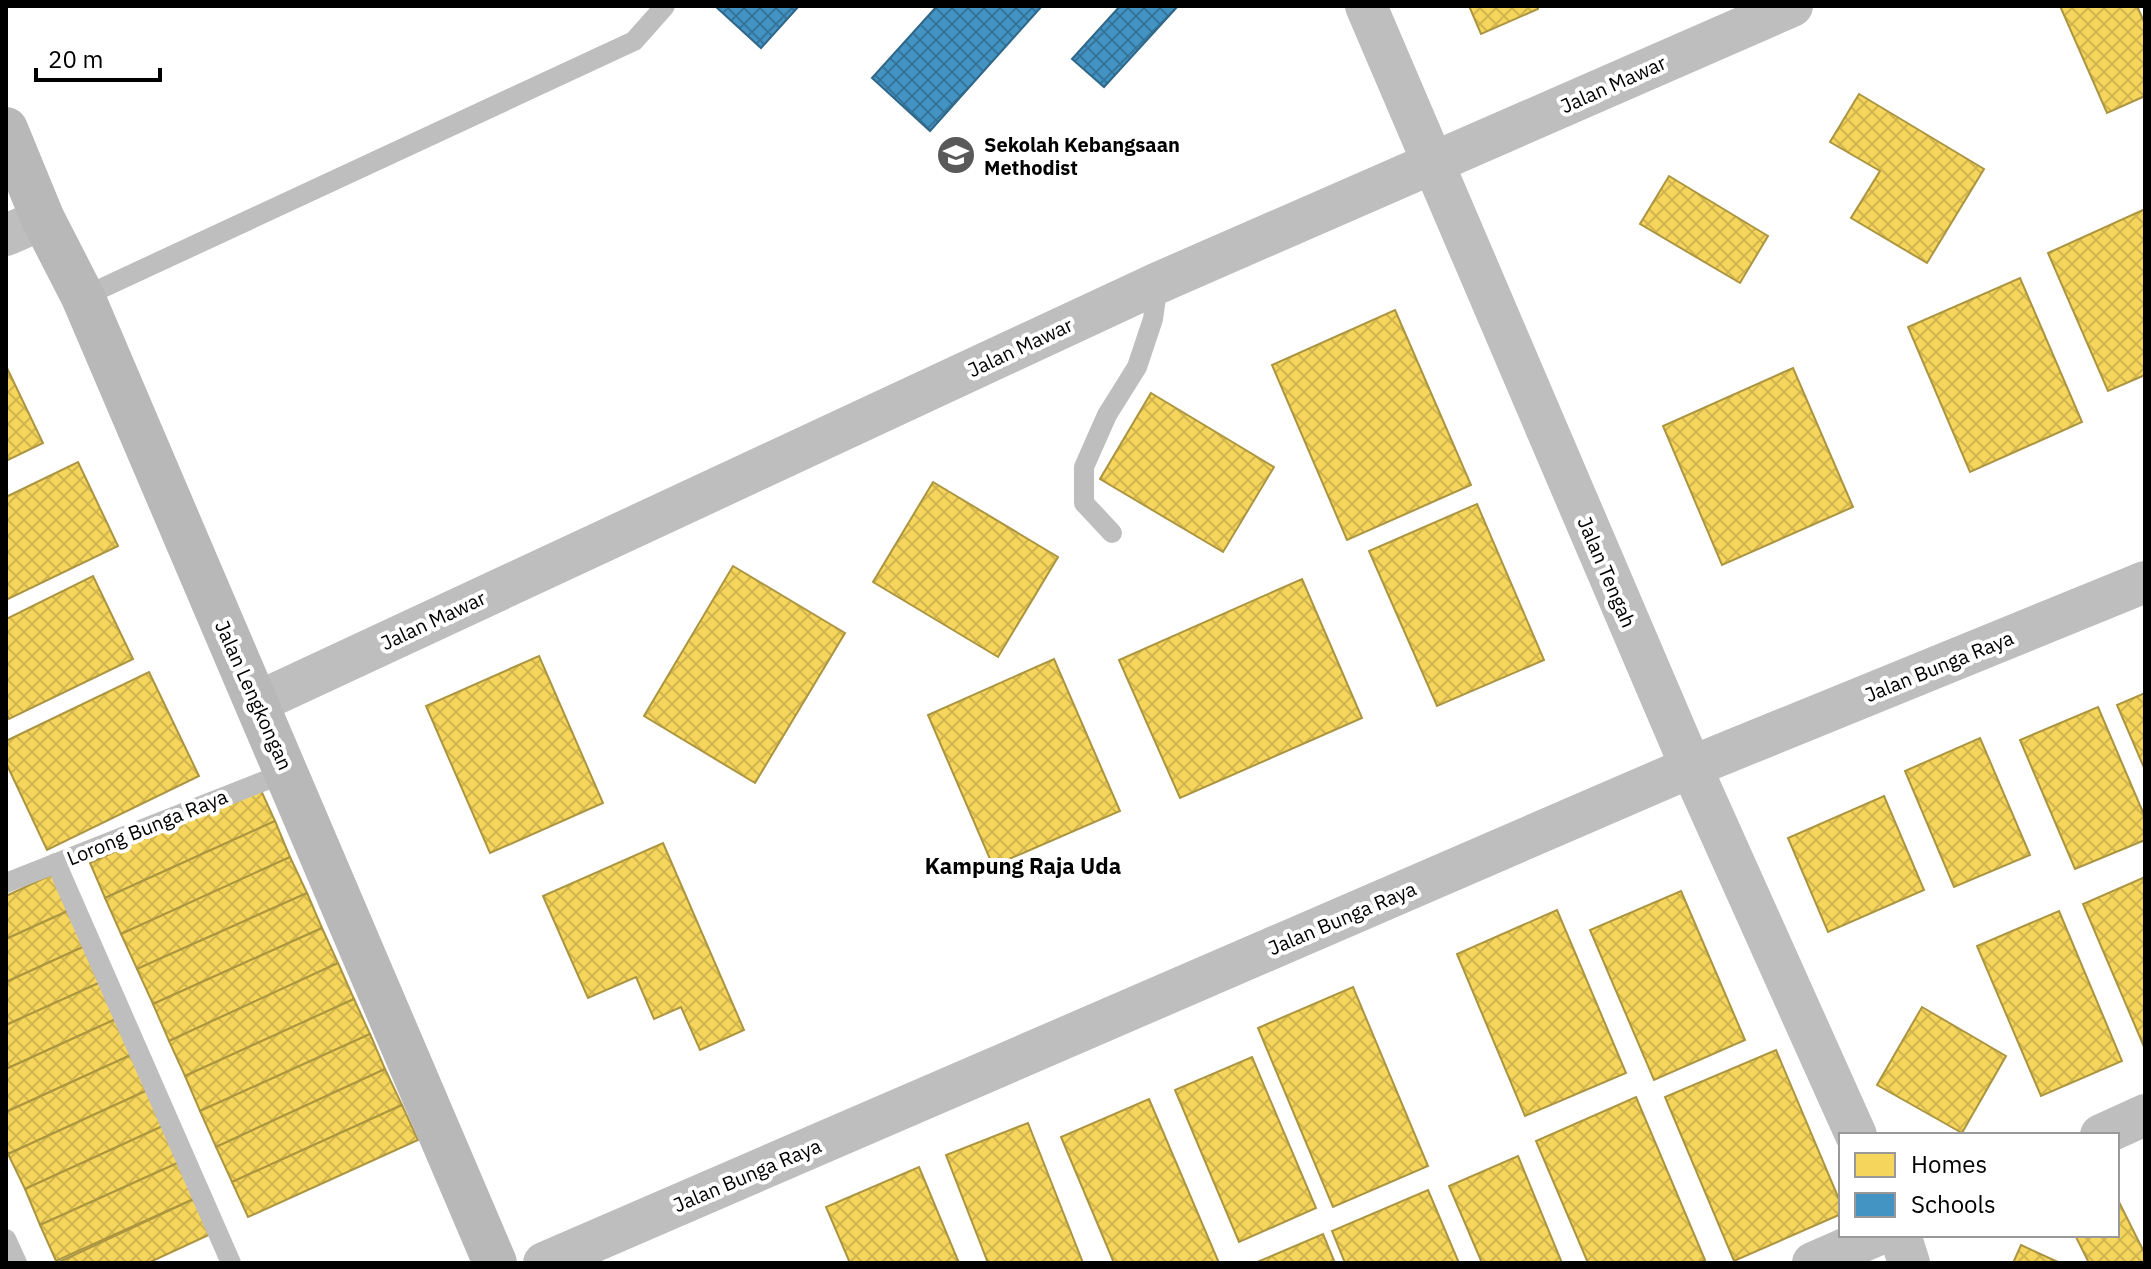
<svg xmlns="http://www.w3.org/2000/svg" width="2151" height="1269" font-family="'IBM Plex Sans',sans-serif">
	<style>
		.homes { fill: url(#homes-cross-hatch); stroke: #ac9540; stroke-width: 2 }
		.schools { fill: url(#schools-cross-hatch); stroke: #2f6788; stroke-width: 2 }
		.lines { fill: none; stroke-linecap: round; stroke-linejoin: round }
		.lane { stroke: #bebebe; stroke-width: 20 }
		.street { stroke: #bebebe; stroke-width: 42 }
		.secondary { stroke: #b8b8b8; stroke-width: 44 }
		.labels { text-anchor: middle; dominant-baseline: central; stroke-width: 8; stroke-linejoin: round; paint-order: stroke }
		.street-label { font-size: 20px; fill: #000; stroke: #fff }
		.poi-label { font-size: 20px; font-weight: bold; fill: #000; stroke: #fff; text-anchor: start }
		.neighbourhood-label { font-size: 22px; font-weight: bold; fill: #000; stroke: #fff }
	</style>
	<defs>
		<pattern id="homes-cross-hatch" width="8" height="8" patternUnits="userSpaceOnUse" patternTransform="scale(2)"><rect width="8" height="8" fill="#f6d55c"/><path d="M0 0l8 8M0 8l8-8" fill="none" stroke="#d1b54e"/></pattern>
		<pattern id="schools-cross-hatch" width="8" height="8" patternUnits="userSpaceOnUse" patternTransform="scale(2)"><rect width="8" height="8" fill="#4393c3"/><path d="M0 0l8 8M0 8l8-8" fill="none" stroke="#36769c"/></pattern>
	</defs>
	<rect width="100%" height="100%" fill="#fff"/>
	<g class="homes">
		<path d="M 1469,6 L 1537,6 L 1538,9 L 1481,34 Z"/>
		<path d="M 2060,6 L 2137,6 L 2145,24 L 2145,96 L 2107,113 Z"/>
		<path d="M 1859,94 L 1984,169 L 1927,263 L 1851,218 L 1880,171 L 1830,142 Z"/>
		<path d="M 1669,176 L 1768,236 L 1740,283 L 1640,224 Z"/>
		<path d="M 2145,209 L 2145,375 L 2108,391 L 2048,253 Z"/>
		<path d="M 2020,278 L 2082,422 L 1970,472 L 1908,327 Z"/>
		<path d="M 1395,310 L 1471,485 L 1347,540 L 1272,365 Z"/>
		<path d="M 7,368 L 43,443 L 6,461 L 6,368 Z"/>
		<path d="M 1793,368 L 1853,507 L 1722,565 L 1663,426 Z"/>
		<path d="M 1151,393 L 1274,467 L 1223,552 L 1100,479 Z"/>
		<path d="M 78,462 L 118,546 L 6,600 L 6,497 Z"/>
		<path d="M 933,482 L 1058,557 L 998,657 L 873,582 Z"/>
		<path d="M 1477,504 L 1544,660 L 1437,706 L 1369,551 Z"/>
		<path d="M 733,566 L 845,633 L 755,783 L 644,716 Z"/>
		<path d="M 93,576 L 133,659 L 9,719 L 6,712 L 6,619 Z"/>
		<path d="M 1302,579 L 1362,718 L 1180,798 L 1119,660 Z"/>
		<path d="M 539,656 L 603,803 L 490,853 L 426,706 Z"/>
		<path d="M 1054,659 L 1120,811 L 993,866 L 928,715 Z"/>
		<path d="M 149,672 L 199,776 L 47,850 L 6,763 L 6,741 Z"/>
		<path d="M 2145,693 L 2145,770 L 2117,705 Z"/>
		<path d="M 2098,707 L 2145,817 L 2145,840 L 2075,869 L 2020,740 Z"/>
		<path d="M 1980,738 L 2030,855 L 1954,887 L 1905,771 Z"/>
		<path d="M 259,786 L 275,821 L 105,898 L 90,863 Z"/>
		<path d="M 1884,796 L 1924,890 L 1828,932 L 1788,838 Z"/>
		<path d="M 275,821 L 290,857 L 121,934 L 105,898 Z"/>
		<path d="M 663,843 L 744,1030 L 700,1050 L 681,1007 L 654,1019 L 636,977 L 588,998 L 543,896 Z"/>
		<path d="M 290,857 L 307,893 L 137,969 L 121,934 Z"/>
		<path d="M 53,874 L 70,910 L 6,939 L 6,896 Z"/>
		<path d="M 2145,877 L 2145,1049 L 2083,904 Z"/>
		<path d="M 1681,891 L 1745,1040 L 1654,1080 L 1590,930 Z"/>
		<path d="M 307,893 L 322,928 L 153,1004 L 137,969 Z"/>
		<path d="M 70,910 L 85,946 L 6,982 L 6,939 Z"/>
		<path d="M 1557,910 L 1626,1073 L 1525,1116 L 1457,954 Z"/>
		<path d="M 2059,911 L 2122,1061 L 2041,1096 L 1977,946 Z"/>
		<path d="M 322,928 L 338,963 L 169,1041 L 153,1004 Z"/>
		<path d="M 85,946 L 101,982 L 6,1025 L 6,982 Z"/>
		<path d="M 338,963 L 354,999 L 185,1076 L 169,1041 Z"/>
		<path d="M 101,982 L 118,1018 L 6,1069 L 6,1025 Z"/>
		<path d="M 1353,987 L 1428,1166 L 1333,1207 L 1258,1028 Z"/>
		<path d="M 354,999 L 370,1034 L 200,1111 L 185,1076 Z"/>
		<path d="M 1922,1007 L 2006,1056 L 1962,1133 L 1877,1085 Z"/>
		<path d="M 118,1018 L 133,1054 L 6,1112 L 6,1069 Z"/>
		<path d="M 370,1034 L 385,1069 L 216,1147 L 200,1111 Z"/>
		<path d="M 1776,1050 L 1841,1204 L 1841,1214 L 1734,1261 L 1665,1097 Z"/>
		<path d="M 133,1054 L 150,1089 L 8,1154 L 6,1148 L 6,1112 Z"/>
		<path d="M 1252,1057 L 1316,1208 L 1239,1242 L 1175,1090 Z"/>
		<path d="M 385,1069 L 402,1105 L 232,1182 L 216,1147 Z"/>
		<path d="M 150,1089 L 165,1125 L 25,1189 L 8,1154 Z"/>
		<path d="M 1636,1097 L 1705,1260 L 1698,1263 L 1588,1263 L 1536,1141 Z"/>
		<path d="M 1149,1099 L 1219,1263 L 1114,1263 L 1061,1137 Z"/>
		<path d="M 402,1105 L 418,1140 L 248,1217 L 232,1182 Z"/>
		<path d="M 1028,1123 L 1083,1263 L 988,1263 L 946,1155 Z"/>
		<path d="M 165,1125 L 182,1161 L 40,1225 L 25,1189 Z"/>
		<path d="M 1518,1156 L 1562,1263 L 1482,1263 L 1449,1186 Z"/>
		<path d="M 182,1161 L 198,1197 L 56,1261 L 40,1225 Z"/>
		<path d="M 919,1167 L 959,1263 L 850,1263 L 826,1207 Z"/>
		<path d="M 1428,1190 L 1459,1263 L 1345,1263 L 1332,1231 Z"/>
		<path d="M 198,1197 L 213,1233 L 148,1263 L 57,1263 Z"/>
		<path d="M 2117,1198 L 2145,1254 L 2145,1263 L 2089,1263 L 2075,1235 L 2117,1235 Z"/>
		<path d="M 1323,1234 L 1335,1263 L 1255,1263 Z"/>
		<path d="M 2021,1245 L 2060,1263 L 2013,1263 Z"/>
	</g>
	<g class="schools">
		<path d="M 715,6 L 799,6 L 761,48 Z"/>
		<path d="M 937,6 L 1042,6 L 930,131 L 872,78 Z"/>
		<path d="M 1120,6 L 1178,6 L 1104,87 L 1072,59 Z"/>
	</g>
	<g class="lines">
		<g class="lane">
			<path d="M 83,297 L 634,41 L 665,6"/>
			<path d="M 1112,533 L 1084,503 L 1084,467 L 1107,415 L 1137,367 L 1153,319 L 1158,283"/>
			<path d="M 56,863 L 231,1263"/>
			<path d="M 6,883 L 287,772"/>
			<path d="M 6,1239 L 17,1263"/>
		</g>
		<g class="street">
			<path d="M 1366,6 L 1691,767 L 1856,1135"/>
			<path d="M 6,235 L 43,219"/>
			<path d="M 256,703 L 1158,283 L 1792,6"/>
			<path d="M 2101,1135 L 2145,1115"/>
			<path d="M 1900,1235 L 1909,1263"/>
			<path d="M 544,1263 L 1691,767 L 2145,582"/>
			<path d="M 1813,1263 L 1877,1235"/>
		</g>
		<path class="secondary" d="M 6,129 L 43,219 L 83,297 L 495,1263"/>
	</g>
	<defs>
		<symbol id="school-disc" viewBox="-11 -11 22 22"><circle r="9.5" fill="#595959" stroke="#fff"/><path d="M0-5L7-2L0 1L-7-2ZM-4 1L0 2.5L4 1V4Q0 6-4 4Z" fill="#fff"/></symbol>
	</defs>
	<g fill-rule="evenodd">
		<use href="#school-disc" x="934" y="133" width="44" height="44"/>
	</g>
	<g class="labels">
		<g class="street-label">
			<text transform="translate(1613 84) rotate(-24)">Jalan Mawar</text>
			<text transform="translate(1020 347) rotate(-25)">Jalan Mawar</text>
			<text transform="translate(1607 572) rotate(67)">Jalan Tengah</text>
			<text transform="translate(433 620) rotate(-25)">Jalan Mawar</text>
			<text transform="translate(1939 666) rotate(-22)">Jalan Bunga Raya</text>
			<text transform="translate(254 695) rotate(66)">Jalan Lengkongan</text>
			<text transform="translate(147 827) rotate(-22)">Lorong Bunga Raya</text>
			<text transform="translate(1342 918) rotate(-23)">Jalan Bunga Raya</text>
			<text transform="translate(747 1175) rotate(-23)">Jalan Bunga Raya</text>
		</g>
		<g class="poi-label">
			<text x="984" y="144">Sekolah Kebangsaan<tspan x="984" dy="23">Methodist</tspan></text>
		</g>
		<g class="neighbourhood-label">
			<text x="1023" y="865">Kampung Raja Uda</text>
		</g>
	</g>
	<rect width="2151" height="1269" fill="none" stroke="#000000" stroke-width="16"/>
	<rect x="1839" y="1133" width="280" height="104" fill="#ffffff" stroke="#999999" stroke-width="2"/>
	<rect x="1855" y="1153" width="40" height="24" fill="#f6d55c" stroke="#999999" stroke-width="2"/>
	<text x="1911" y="1173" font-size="24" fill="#000000">Homes</text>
	<rect x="1855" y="1193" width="40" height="24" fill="#4393c3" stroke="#999999" stroke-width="2"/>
	<text x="1911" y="1213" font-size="24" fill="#000000">Schools</text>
	<path d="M36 68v12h124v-12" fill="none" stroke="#000000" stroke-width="4"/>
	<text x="48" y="68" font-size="24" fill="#000000" stroke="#ffffff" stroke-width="6" paint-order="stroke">20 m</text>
</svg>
